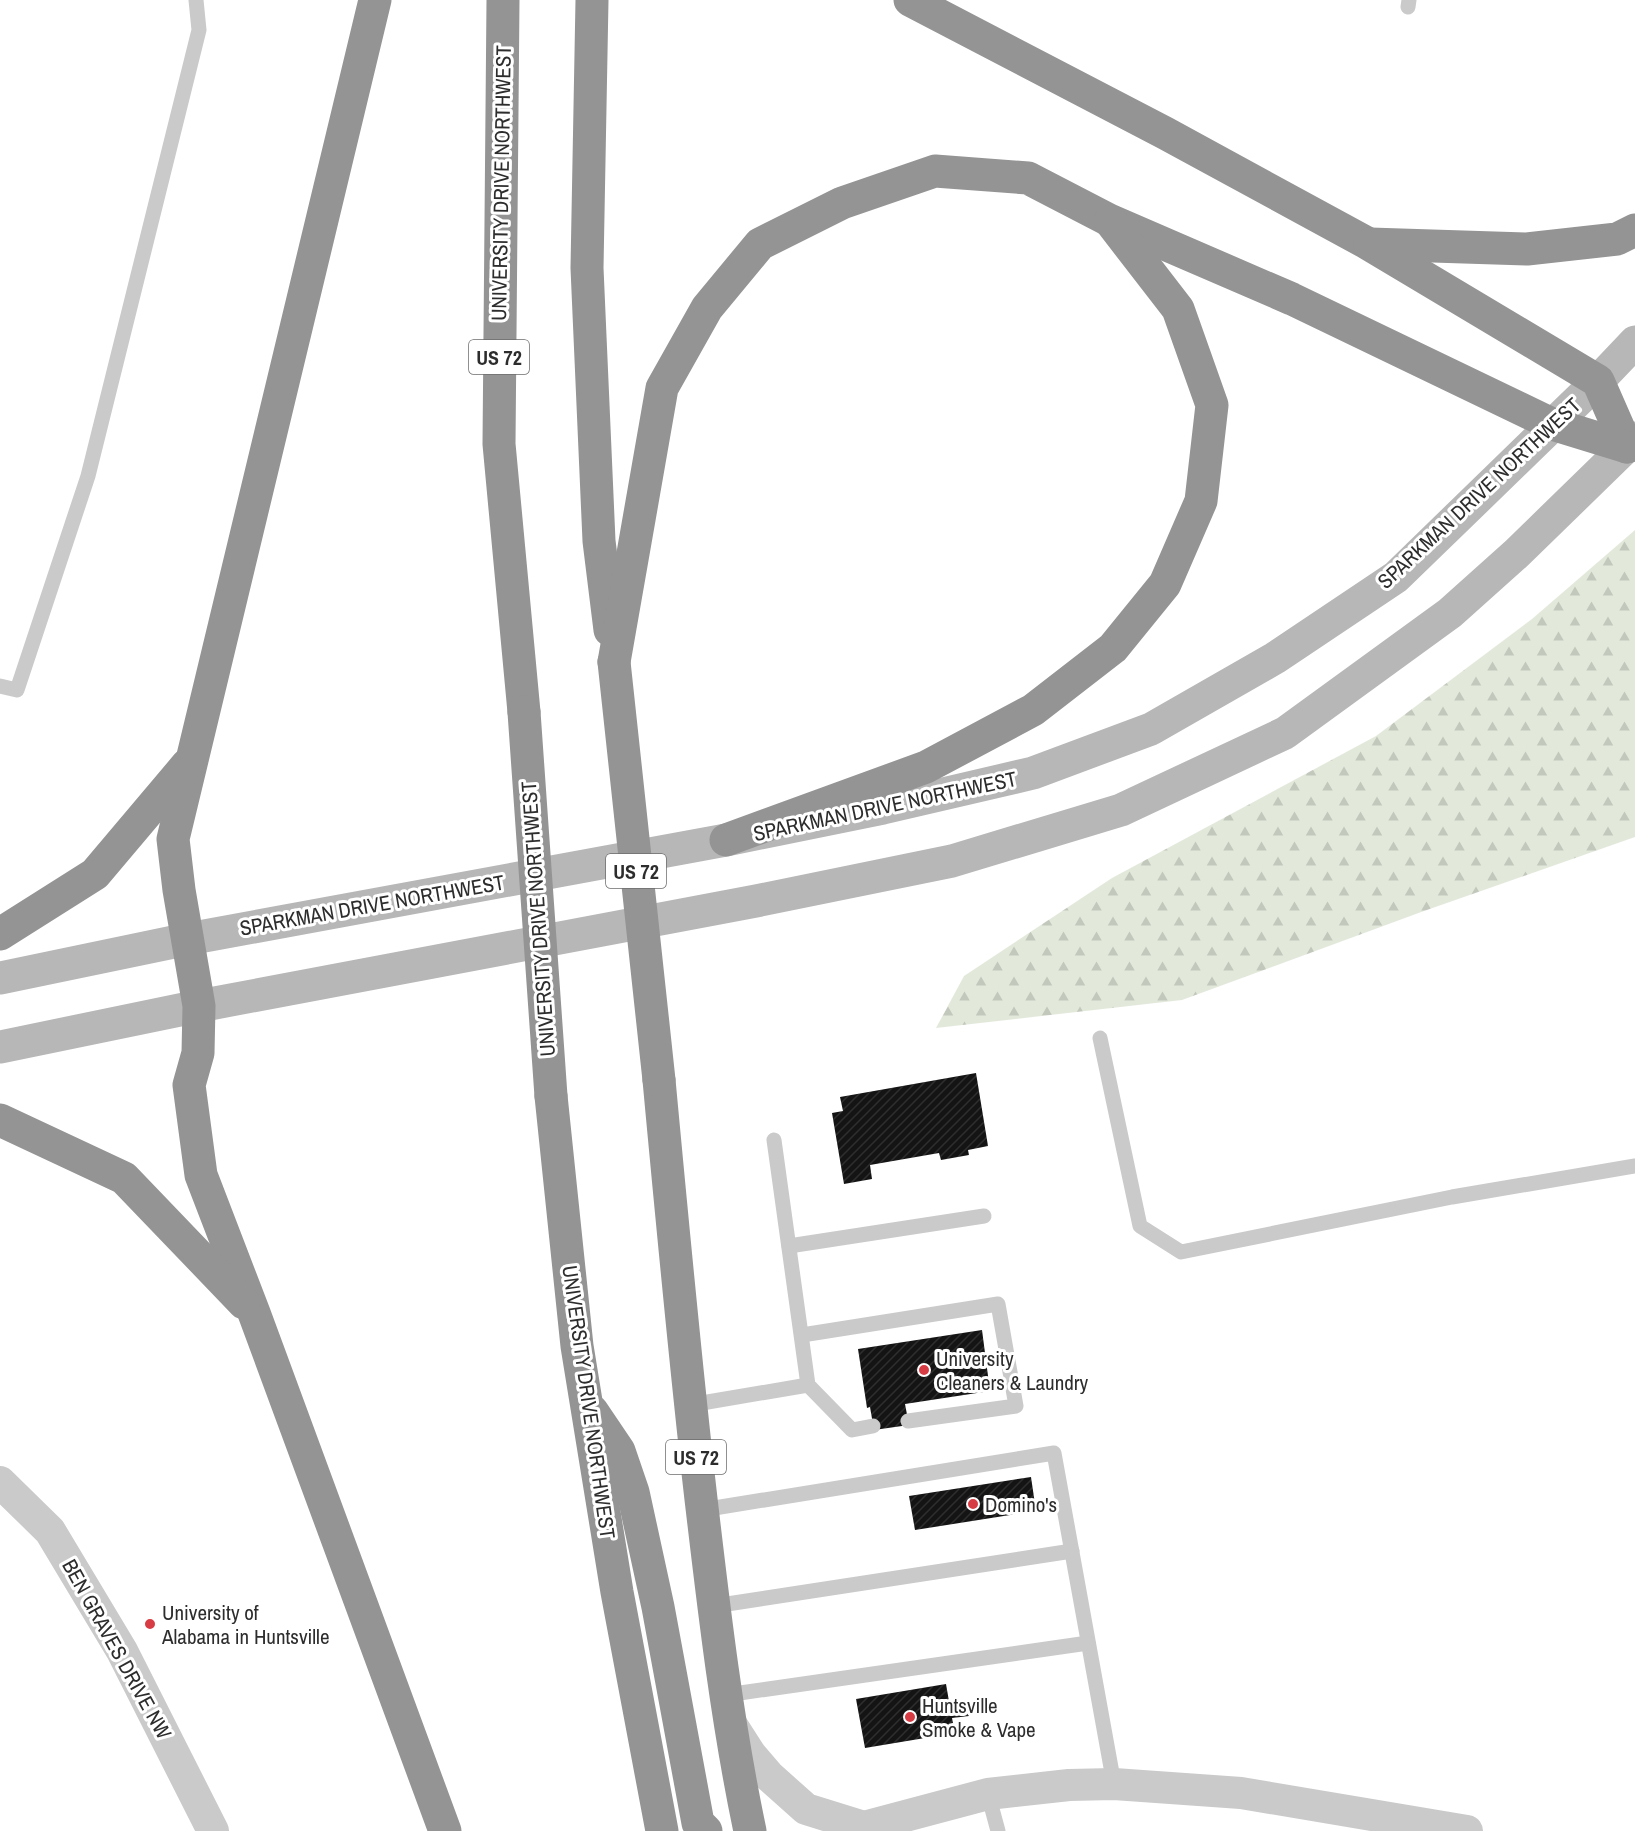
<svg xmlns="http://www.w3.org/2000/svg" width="1635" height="1831" font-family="'Archivo Narrow',sans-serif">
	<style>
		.forest { fill: url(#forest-firs) }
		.building { fill: url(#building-hatch) }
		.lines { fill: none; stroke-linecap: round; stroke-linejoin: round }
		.lane { stroke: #cacaca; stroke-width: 15 }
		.street { stroke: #cacaca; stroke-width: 32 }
		.secondary { stroke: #b7b7b7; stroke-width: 33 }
		.highway { stroke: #949494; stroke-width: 33 }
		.highway-bridge { stroke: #949494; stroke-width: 33 }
		.poi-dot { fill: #d73b44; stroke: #fff; stroke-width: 2 }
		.labels { text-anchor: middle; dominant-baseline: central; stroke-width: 6; stroke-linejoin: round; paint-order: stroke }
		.shield { fill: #fff; stroke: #6c6c6c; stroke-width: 1.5 }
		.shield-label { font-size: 20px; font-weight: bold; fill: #2d2d2d }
		.street-label { font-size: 21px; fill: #2d2d2d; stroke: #fff }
		.poi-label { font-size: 21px; fill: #2d2d2d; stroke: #fff; text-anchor: start }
	</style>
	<defs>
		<pattern id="forest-firs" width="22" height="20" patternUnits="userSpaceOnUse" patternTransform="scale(1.5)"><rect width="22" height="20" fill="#e2e9db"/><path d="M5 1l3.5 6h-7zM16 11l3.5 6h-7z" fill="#c2c8bc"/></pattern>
		<pattern id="building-hatch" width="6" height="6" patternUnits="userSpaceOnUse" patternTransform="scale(1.5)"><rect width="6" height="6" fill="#141414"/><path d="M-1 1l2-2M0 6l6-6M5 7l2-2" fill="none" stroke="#2e2e2e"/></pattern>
	</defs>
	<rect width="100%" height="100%" fill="#fff"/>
	<path class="forest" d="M 1635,530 L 1635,837 L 1424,911 L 1182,1000 L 936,1028 L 964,976 L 1112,878 L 1376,736 L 1532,619 Z"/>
	<g class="building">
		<path d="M 976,1073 L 988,1146 L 968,1150 L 969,1155 L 941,1160 L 939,1153 L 870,1165 L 872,1179 L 844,1184 L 832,1113 L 843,1111 L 840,1097 Z"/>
		<path d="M 982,1330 L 990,1391 L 905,1404 L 909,1425 L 874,1430 L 870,1407 L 867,1408 L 858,1349 Z"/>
		<path d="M 1031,1477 L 1036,1511 L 915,1530 L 909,1496 Z"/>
		<path d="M 946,1684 L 950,1707 L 967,1704 L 969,1716 L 952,1718 L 955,1733 L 865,1748 L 856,1699 Z"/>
	</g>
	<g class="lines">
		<g class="lane">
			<path d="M 1408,7 L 1409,0"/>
			<path d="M 0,686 L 17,690 L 88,476 L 199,30 L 196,0"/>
			<path d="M 1100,1038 L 1140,1226 L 1181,1252 L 1452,1197 L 1635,1166"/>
			<path d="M 774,1140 L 808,1385 L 852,1430 L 873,1426"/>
			<path d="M 789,1246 L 984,1216"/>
			<path d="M 802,1335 L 998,1304 L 1016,1406 L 908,1421"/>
			<path d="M 690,1405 L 808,1385"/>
			<path d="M 702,1510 L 1054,1453 L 1114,1784"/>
			<path d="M 714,1606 L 1072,1551"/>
			<path d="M 726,1695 L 1088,1643"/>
			<path d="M 988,1794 L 998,1831"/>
		</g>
		<g class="street">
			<path d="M 0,1482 L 50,1531 L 122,1651 L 213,1831"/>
			<path d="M 731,1724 L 751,1755 L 769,1776 L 806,1809 L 864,1827"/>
			<path d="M 854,1831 L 864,1827 L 988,1794 L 1069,1785 L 1114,1784 L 1241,1793 L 1467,1831"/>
		</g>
		<g class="secondary">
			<path d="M 0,978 L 188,939 L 726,840 L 883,808 L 1033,773 L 1151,729 L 1275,658 L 1396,577 L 1598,381 L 1635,342"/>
			<path d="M 0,1047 L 199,1006 L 756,901 L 952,861 L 1121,810 L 1285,733 L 1450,613 L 1517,553 L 1635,438"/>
		</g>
		<g class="highway">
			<path d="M 375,0 L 173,839 L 179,890 L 199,1006 L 198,1053 L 189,1085 L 201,1175 L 254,1313 L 445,1831"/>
			<path d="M 503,0 L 499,444 L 524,712"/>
			<path d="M 592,0 L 587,268 L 599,541 L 610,630"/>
			<path d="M 910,0 L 1165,133 L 1367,243 L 1598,381 L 1627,447"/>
			<path d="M 1370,244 L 1527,249 L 1617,239 L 1635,230"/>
			<path d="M 614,662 L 662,388 L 707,308 L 760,244 L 842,203 L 935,171 L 1028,178 L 1109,220 L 1292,299 L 1552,424 L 1627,447"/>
			<path d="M 726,840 L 926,767 L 1033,710 L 1113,648 L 1165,584 L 1201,501 L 1212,405 L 1178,309 L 1110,221"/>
			<path d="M 0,934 L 95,874 L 187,765"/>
			<path d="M 659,1080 C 672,1220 685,1360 701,1499 C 714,1610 727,1722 750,1831"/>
			<path d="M 551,1096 L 577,1346 L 617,1592 L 662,1831"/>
			<path d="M 0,1120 L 124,1178 L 244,1303"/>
			<path d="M 592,1411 L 619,1451 L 633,1492 L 658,1607 L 698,1823 L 706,1831"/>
		</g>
		<g class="highway-bridge">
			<path d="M 614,662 L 659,1080"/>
			<path d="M 524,712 L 551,1096"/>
		</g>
	</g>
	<g class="poi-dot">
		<circle cx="924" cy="1370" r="6"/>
		<circle cx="973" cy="1504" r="6"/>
		<circle cx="150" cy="1624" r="6"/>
		<circle cx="910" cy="1717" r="6"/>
	</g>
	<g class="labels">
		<g class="shield">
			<rect x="469" y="340" width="60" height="34" rx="4.5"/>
			<rect x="606" y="854" width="60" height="34" rx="4.5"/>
			<rect x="666" y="1440" width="60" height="34" rx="4.5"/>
		</g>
		<g class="shield-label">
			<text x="499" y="357">US 72</text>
			<text x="636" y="871">US 72</text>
			<text x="696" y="1457">US 72</text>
		</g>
		<g class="street-label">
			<text transform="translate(501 183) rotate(-89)">UNIVERSITY DRIVE NORTHWEST</text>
			<text transform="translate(1479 493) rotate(-43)">SPARKMAN DRIVE NORTHWEST</text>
			<text transform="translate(885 806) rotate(-12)">SPARKMAN DRIVE NORTHWEST</text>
			<text transform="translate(372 905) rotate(-10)">SPARKMAN DRIVE NORTHWEST</text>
			<text transform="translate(538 919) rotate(-94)">UNIVERSITY DRIVE NORTHWEST</text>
			<text transform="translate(589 1402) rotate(82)">UNIVERSITY DRIVE NORTHWEST</text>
			<text transform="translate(117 1649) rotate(61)">BEN GRAVES DRIVE NW</text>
		</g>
		<g class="poi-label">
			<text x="936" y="1358">University<tspan x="936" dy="24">Cleaners &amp; Laundry</tspan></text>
			<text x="985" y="1504">Domino's</text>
			<text x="162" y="1612">University of<tspan x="162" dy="24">Alabama in Huntsville</tspan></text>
			<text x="922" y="1705">Huntsville<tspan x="922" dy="24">Smoke &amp; Vape</tspan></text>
		</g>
	</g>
</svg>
